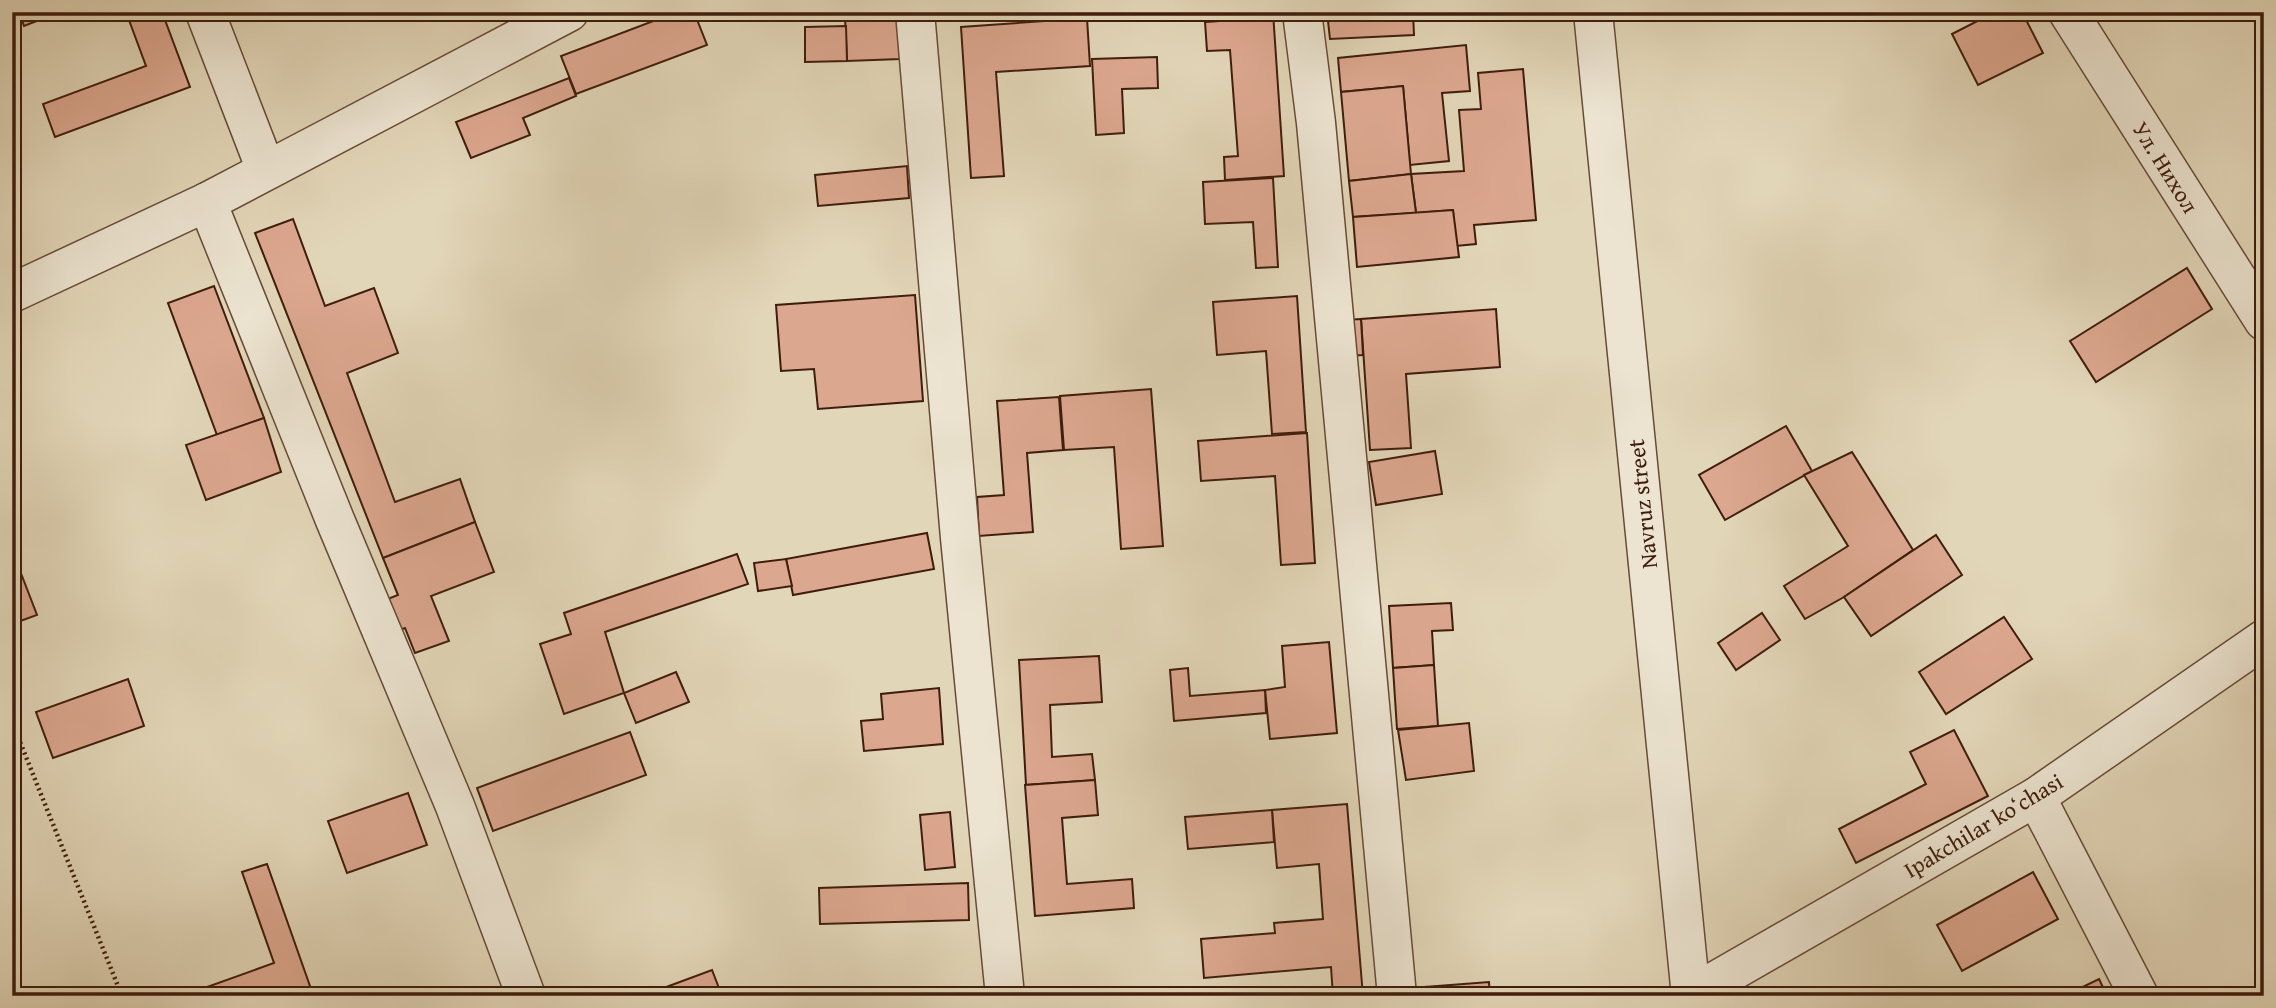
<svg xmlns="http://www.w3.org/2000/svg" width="2276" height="1008" font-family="'Gentium Book Plus',serif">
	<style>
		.building { fill: #dca78f; stroke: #3f1d0c; stroke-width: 2 }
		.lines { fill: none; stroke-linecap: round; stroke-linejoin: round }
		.minor-casing { stroke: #684b37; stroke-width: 41 }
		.tertiary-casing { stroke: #684b37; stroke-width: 41 }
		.path { stroke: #3f1d0c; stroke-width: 4.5; stroke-dasharray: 2 3.5; stroke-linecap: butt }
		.minor { stroke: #ece4d1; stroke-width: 38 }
		.tertiary { stroke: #ece4d1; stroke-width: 38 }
		.labels { text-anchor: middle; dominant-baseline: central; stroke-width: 7; stroke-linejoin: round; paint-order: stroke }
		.street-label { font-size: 23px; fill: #3f1d0c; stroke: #ece4d1 }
	</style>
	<rect width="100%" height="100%" fill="#e2d6b8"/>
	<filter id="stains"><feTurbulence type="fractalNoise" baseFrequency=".00286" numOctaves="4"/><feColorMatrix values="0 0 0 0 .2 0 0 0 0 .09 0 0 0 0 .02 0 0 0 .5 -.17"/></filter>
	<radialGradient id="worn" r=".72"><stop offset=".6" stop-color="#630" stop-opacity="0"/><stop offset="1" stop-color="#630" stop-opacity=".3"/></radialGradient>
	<g class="building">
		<path d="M 19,12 L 60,12 L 24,26 Z"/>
		<path d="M 126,12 L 162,12 L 190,87 L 55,137 L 43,104 L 146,66 Z"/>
		<path d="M 677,12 L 694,12 L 707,45 L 576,94 L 561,56 Z"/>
		<path d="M 1219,12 L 1273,12 L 1284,176 L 1225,180 L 1224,157 L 1238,156 L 1230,50 L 1207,51 L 1205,22 L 1219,21 Z"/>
		<path d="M 1327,12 L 1413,12 L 1414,35 L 1330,39 Z"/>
		<path d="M 1995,12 L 2022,12 L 2043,53 L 1978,85 L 1952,34 Z"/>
		<path d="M 898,15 L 900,59 L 847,61 L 845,17 Z"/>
		<path d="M 1087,18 L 1090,66 L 996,72 L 1004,176 L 971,178 L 961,27 Z"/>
		<path d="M 846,26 L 847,61 L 805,62 L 805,27 Z"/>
		<path d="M 1466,45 L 1470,91 L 1442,93 L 1449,161 L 1410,165 L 1403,86 L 1341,92 L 1338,58 Z"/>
		<path d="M 1157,57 L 1158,88 L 1122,89 L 1124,133 L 1096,135 L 1092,59 Z"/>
		<path d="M 1523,69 L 1536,220 L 1474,225 L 1476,244 L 1456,246 L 1453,210 L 1416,213 L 1411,174 L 1464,171 L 1459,110 L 1481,109 L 1478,73 Z"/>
		<path d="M 569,78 L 576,96 L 523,118 L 530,135 L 471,158 L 456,122 Z"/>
		<path d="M 1403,86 L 1411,174 L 1349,181 L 1341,92 Z"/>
		<path d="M 907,166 L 909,198 L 818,206 L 815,175 Z"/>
		<path d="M 1411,174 L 1416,213 L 1353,217 L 1349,181 Z"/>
		<path d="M 1273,178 L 1278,267 L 1256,268 L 1253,222 L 1205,224 L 1203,182 Z"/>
		<path d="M 1453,210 L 1459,257 L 1357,267 L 1353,217 Z"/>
		<path d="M 293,219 L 325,306 L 374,288 L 398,353 L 347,373 L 395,502 L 460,479 L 475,522 L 383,558 L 255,233 Z"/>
		<path d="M 2187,268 L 2212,309 L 2096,382 L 2070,341 Z"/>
		<path d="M 214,286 L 264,418 L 217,435 L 168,303 Z"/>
		<path d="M 915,295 L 923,401 L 818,409 L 814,369 L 781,371 L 776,305 Z"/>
		<path d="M 1297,296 L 1306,432 L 1272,434 L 1266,351 L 1217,355 L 1213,302 Z"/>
		<path d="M 1496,309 L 1500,367 L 1406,374 L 1411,448 L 1370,450 L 1361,319 Z"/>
		<path d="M 1361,319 L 1363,355 L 1344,356 L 1342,320 Z"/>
		<path d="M 1151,389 L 1163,546 L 1121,549 L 1114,447 L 1064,450 L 1060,396 Z"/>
		<path d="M 1059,397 L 1063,450 L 1027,453 L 1033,532 L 979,536 L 977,497 L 1004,495 L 997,401 Z"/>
		<path d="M 264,418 L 281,472 L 206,500 L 186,445 Z"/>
		<path d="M 1786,426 L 1812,471 L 1725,520 L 1699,475 Z"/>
		<path d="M 1307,433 L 1315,563 L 1281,565 L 1275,476 L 1201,481 L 1198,441 Z"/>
		<path d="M 1435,451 L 1442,494 L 1376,505 L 1369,462 Z"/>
		<path d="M 1852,452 L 1913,550 L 1844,597 L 1805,619 L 1784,586 L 1848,546 L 1804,475 Z"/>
		<path d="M 475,522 L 494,572 L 431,596 L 449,641 L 415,653 L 405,628 L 392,633 L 380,602 L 398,595 L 383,558 Z"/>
		<path d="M 927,533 L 934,569 L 793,595 L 786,559 Z"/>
		<path d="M 1936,535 L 1962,575 L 1871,636 L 1844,597 Z"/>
		<path d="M 12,550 L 37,615 L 12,624 Z"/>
		<path d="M 737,554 L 748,584 L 605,632 L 624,693 L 564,714 L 540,644 L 571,634 L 564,613 Z"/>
		<path d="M 786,559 L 792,586 L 758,591 L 754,563 Z"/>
		<path d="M 1451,603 L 1453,630 L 1432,631 L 1434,665 L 1393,668 L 1389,606 Z"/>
		<path d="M 1762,613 L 1780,640 L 1736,670 L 1718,643 Z"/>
		<path d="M 2004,617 L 2032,659 L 1946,714 L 1919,672 Z"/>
		<path d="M 1329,642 L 1337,733 L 1270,739 L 1265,690 L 1285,687 L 1282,646 Z"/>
		<path d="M 1099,656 L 1102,702 L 1050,705 L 1052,757 L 1092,754 L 1095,780 L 1026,785 L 1019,660 Z"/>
		<path d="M 1434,665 L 1438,726 L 1397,729 L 1393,668 Z"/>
		<path d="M 1188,668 L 1190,696 L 1265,690 L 1266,713 L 1174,721 L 1170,670 Z"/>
		<path d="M 676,672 L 689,702 L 636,723 L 624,693 Z"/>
		<path d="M 128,679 L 144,726 L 53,758 L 36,712 Z"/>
		<path d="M 939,688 L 943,744 L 864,751 L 861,721 L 883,719 L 881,694 Z"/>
		<path d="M 1469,723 L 1474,771 L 1406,780 L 1398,730 Z"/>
		<path d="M 1954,730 L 1988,796 L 1856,863 L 1839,829 L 1926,784 L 1910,752 Z"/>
		<path d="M 630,732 L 646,775 L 493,831 L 477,788 Z"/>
		<path d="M 1095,780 L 1098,815 L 1062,818 L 1067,884 L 1132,879 L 1134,908 L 1035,916 L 1025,785 Z"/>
		<path d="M 408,793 L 427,845 L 347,873 L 328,821 Z"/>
		<path d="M 1347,804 L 1363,996 L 1333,996 L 1331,967 L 1204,978 L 1201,939 L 1275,933 L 1274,923 L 1323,919 L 1319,864 L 1277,868 L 1272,810 Z"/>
		<path d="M 1272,810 L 1274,842 L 1188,849 L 1185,817 Z"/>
		<path d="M 950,812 L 955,867 L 925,870 L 920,815 Z"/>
		<path d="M 267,864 L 311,989 L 291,996 L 182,996 L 274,963 L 242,872 Z"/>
		<path d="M 2033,872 L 2058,919 L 1962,971 L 1937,925 Z"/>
		<path d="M 968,883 L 969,920 L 820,924 L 819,888 Z"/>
		<path d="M 712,970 L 722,996 L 642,996 Z"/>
		<path d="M 2099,979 L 2107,996 L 2064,996 Z"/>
		<path d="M 1489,982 L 1490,996 L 1426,996 L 1425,987 Z"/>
	</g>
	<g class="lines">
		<defs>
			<g id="minor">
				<path d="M 205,12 L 266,170"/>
				<path d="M 915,12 L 960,538 L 1005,996"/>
				<path d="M 1302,12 L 1316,123 L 1397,996"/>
				<path d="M 2068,12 L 2264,321"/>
				<path d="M 207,202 L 335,520 L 455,806 L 526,996"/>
				<path d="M 12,293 L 207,202 L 569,12"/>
				<path d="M 2036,797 L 2139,996"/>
				<path d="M 1691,995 L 2036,797 L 2264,639"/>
			</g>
			<path id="tertiary" d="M 1593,12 L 1691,996"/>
		</defs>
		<use href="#minor" class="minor-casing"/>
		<use href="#tertiary" class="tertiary-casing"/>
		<path class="path" d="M 12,722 L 122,996"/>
		<use href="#minor" class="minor"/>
		<use href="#tertiary" class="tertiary"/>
	</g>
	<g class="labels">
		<g class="street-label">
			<text transform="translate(2166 167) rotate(58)">Ул. Нихол</text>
			<text transform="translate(1642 504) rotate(-96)">Navruz street</text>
			<text transform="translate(1983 825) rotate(-31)">Ipakchilar koʻchasi</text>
		</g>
	</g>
	<rect width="2276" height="1008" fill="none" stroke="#e2d6b8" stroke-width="42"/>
	<rect x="14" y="14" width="2248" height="980" fill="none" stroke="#3f1d0c" stroke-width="3.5"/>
	<rect x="21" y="21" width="2234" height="966" fill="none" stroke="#3f1d0c" stroke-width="2"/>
	<rect width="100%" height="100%" filter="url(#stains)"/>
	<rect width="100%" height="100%" fill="url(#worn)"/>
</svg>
